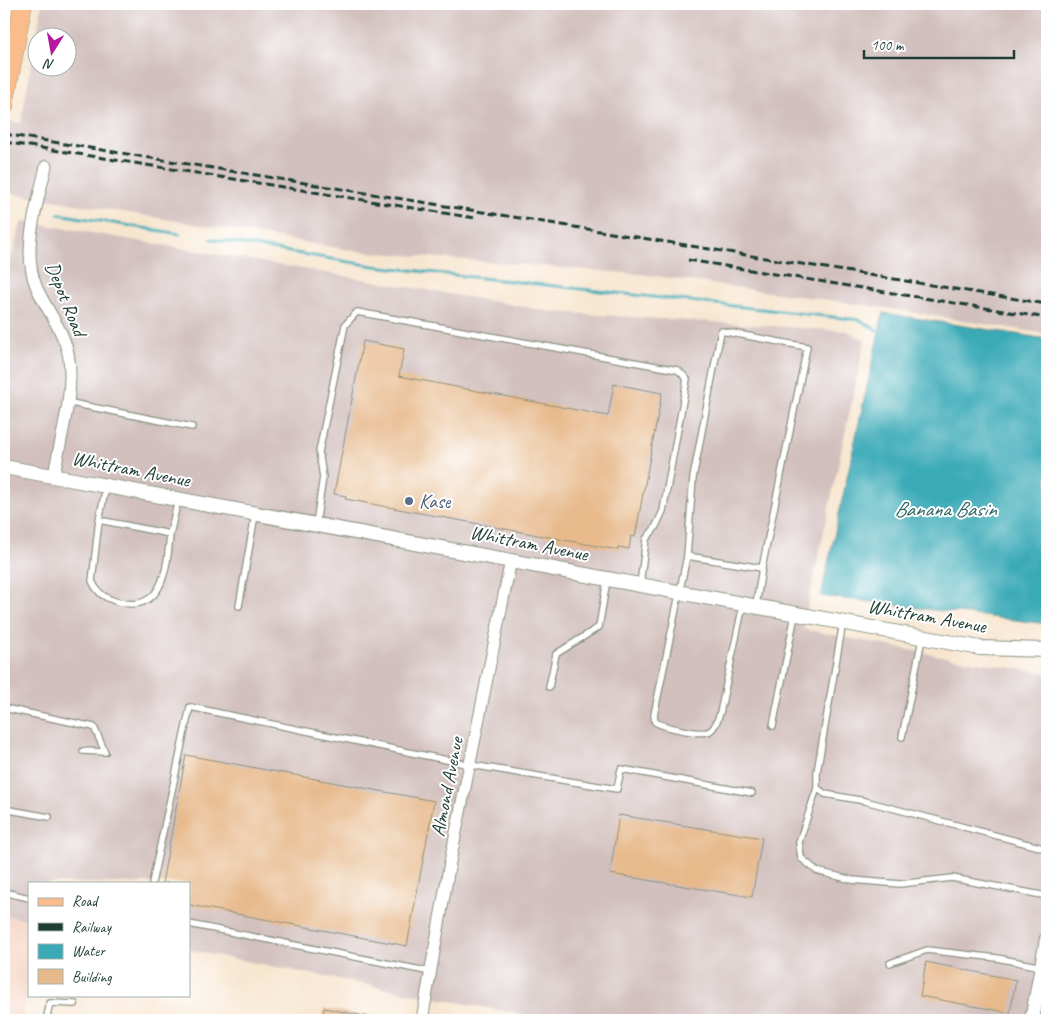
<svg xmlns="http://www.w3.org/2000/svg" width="1051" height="1024" font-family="Caveat,sans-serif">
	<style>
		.built { fill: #f5d3c2 }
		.industrial { fill: #d1c0bd; fill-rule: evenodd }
		.water { fill: #3aaab7; stroke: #2c7476 }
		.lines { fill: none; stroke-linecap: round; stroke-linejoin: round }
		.stream { stroke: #3aaab7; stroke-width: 3 }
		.building { fill: #e7b98b }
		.service-casing { stroke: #8b9181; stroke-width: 8 }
		.minor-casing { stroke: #8b9181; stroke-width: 13 }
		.tertiary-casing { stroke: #8b9181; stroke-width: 16 }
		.primary-casing { stroke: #8b9181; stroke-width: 19 }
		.service { stroke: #fff; stroke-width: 5.5 }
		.minor { stroke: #fff; stroke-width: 11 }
		.tertiary { stroke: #fff; stroke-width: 14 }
		.primary { stroke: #fabc8b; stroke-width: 18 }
		.rail { stroke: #1f3d34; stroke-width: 3; stroke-dasharray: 8 4; stroke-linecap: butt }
		.service-dot { fill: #5c6f8a; stroke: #fff; stroke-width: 2 }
		.labels { text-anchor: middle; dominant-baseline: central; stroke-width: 4; stroke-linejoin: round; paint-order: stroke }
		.street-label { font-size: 20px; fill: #1f3d34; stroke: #fff }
		.service-label { font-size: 20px; fill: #4e5e75; stroke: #fff; text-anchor: start }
		.water-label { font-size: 21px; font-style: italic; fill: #286362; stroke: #fff }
	</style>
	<rect width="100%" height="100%" fill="#fff"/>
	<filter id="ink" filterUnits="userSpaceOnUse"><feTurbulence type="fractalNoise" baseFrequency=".02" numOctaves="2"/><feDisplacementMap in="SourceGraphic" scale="10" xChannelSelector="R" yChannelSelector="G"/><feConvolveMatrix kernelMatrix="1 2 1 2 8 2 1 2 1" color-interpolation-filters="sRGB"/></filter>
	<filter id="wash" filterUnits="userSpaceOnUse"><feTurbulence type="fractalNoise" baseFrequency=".0096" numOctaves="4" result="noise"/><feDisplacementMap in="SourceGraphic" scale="20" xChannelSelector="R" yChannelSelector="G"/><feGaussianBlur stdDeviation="1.12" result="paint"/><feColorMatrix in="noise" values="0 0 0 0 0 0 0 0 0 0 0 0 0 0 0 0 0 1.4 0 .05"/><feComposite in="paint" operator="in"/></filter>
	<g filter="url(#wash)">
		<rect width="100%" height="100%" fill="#f7e5ce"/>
		<path class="built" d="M 4,915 L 29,920 L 29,985 L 22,1020 L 4,1020 Z"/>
		<g class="industrial">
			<path d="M 42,4 L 1047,4 L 1047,334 L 878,307 L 648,275 L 356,251 L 4,192 L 4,121 L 21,123 ZM 38,38 L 68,38 L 68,68 L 38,68 Z"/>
			<path d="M 22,221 L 554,312 L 847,331 L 865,340 L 803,629 L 951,658 L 1047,673 L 1047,1020 L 549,1020 L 189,950 L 189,883 L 29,883 L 29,920 L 4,915 L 4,283 Z"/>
		</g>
		<path class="water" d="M 883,313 L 1047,339 L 1047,624 L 821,596 Z"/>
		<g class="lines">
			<g class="stream">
				<path d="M 58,214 L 180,234"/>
				<path d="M 211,239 L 374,266 L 860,320 L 882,333"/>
			</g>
		</g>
		<g id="blocks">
			<g class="building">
				<path d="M 363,341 L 404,349 L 399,376 L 608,416 L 614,384 L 662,393 L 635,537 L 631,536 L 629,549 L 619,547 L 618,550 L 345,499 L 346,496 L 334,494 Z"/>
				<path d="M 186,755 L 434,801 L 407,946 L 189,905 L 189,883 L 162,883 Z"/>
				<path d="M 619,815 L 762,838 L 752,897 L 610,874 Z"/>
				<path d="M 926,962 L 1016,980 L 1010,1013 L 920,996 Z"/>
				<path d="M 324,1008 L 380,1019 L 380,1020 L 322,1020 Z"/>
			</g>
		</g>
	</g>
	<g filter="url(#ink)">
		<use href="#blocks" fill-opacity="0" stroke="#8b9181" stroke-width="1"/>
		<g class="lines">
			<defs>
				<g id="service">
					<path d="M 66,402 L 192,427"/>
					<path d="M 106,487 L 99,520 L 170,534 L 178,500"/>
					<path d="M 99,520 L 92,581 C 98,594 105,598 118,602 C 164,614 167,567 170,534"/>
					<path d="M 316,524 L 323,477 L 319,452 L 345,325 L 357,312 L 678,370 L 687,379 L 663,511 L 655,528 L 646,539 L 640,584"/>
					<path d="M 687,556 L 693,478 L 721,331 L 807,347 L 762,568"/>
					<path d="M 743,605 L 720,713 C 718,719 716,727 710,731 C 702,736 664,727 655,722 L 654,715 L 687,556 L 762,568 L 756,605"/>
					<path d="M 239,606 L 255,515"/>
					<path d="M 843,622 L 817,772 L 817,788 L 825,794 L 865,801 L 1047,849"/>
					<path d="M 549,687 L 556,654 L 599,627 L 607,580"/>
					<path d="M 4,708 L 94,727 L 105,752 L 83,751"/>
					<path d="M 773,726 L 795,615"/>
					<path d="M 902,737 L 922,639"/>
					<path d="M 817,788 L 799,842 L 801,858 L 817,871 L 852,880 L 900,884 L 952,878 L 1047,896"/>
					<path d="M 4,809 L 49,817"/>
					<path d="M 152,883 L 190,707 L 471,765 L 617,789 L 621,769 L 752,793"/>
					<path d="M 4,892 L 29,898"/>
					<path d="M 189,924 L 431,972"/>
					<path d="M 890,963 L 927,950 L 997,958 L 1042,967"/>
					<path d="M 46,1020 L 50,1003 L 75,1004"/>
				</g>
				<g id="minor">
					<path d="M 46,166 C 38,203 21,249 36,286 C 46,310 66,333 69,359 C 74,394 60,440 54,475"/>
					<path d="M 422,1020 L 450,862 L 511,560"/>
				</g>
				<g id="tertiary">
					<path d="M 4,467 L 980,648 L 1047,650"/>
					<path d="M 1032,1020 L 1047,939"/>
				</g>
				<path id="primary" d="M 4,107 L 23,4"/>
			</defs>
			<use href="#service" class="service-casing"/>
			<use href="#minor" class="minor-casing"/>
			<use href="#tertiary" class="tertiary-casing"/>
			<use href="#primary" class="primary-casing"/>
			<use href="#service" class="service"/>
			<use href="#minor" class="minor"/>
			<use href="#tertiary" class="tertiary"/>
			<use href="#primary" class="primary"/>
			<g class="rail">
				<path d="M 4,134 L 1047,304"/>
				<path d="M 4,142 L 475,218"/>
				<path d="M 688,260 L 1047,318"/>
			</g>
		</g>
	</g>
	<circle class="service-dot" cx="409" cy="501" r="5"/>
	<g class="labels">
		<g class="street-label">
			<text transform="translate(66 299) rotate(68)">Depot Road</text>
			<text transform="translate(131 469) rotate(11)">Whittram Avenue</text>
			<text transform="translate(529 543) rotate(11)">Whittram Avenue</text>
			<text transform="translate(927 616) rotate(10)">Whittram Avenue</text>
			<text transform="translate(447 787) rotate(-79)">Almond Avenue</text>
		</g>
		<g class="service-label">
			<text x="419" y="501">Kase</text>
		</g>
		<g class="water-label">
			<text x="945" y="509">Banana Basin</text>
		</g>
	</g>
	<rect width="1051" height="1024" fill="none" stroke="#fff" stroke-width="20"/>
	<rect x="28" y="882" width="162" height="115" fill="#ffffff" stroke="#a5b1ae"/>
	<rect x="38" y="898" width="25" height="8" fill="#fabc8b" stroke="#a5b1ae"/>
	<text x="72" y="906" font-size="15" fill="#1f3d34">Road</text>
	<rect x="38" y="923" width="25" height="8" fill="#1f3d34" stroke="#a5b1ae"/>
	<text x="72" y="932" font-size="15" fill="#1f3d34">Railway</text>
	<rect x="38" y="944" width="25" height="15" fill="#3aaab7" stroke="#a5b1ae"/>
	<text x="72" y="956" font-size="15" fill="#1f3d34">Water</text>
	<rect x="38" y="969" width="25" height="15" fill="#e7b98b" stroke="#a5b1ae"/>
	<text x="72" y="982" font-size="15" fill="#1f3d34">Building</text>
	<g transform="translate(52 52) rotate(191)"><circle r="24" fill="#ffffff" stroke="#a5b1ae"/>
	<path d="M0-4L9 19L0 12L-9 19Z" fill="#b5179e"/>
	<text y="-8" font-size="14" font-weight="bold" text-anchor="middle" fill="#1f3d34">N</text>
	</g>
	<path d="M864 50v8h150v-8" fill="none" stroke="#1f3d34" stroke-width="2.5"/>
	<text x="871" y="50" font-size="15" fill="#1f3d34" stroke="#ffffff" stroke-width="4" paint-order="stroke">100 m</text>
</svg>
